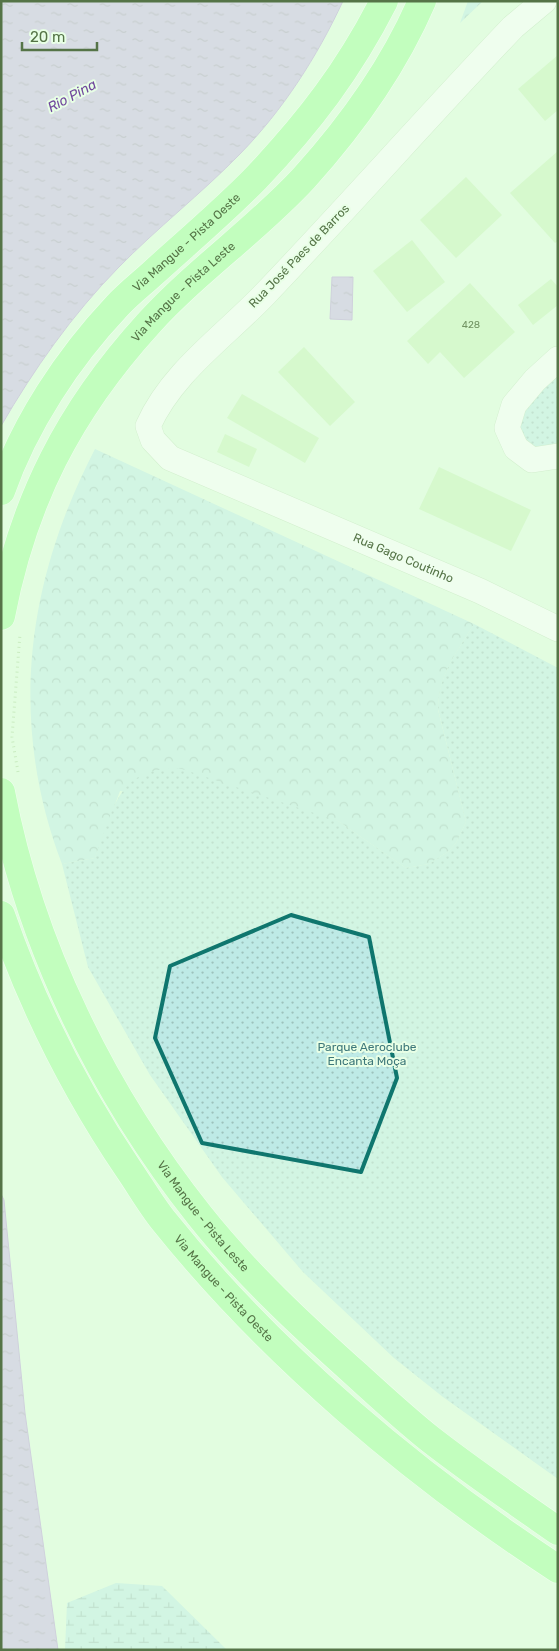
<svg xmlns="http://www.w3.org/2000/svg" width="559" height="1651" font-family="Rubik,sans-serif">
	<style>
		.forest { fill: url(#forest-crowns) }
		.wetland { fill: url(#wetland-marsh) }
		.park { fill: url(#park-dots) }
		.water { fill: url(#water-ripples); stroke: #b89ad8 }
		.building { fill: #c8f3b6 }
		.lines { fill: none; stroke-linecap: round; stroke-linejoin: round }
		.street-casing { stroke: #c1deb9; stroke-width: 26 }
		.primary-casing { stroke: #fff; stroke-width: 29 }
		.path { stroke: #acd79a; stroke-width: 3; stroke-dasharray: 1 4; stroke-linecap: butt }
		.street { stroke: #fff; stroke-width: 25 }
		.primary { stroke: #9bfe95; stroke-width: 28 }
		.marked { fill: none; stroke: #0f766e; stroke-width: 4; stroke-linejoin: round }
		.labels { text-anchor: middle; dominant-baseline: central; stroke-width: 4; stroke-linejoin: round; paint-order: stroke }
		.number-label { font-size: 10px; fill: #729463 }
		.street-label { font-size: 12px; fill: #557447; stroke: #e8ffe6 }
		.park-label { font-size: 12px; fill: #3e787a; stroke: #e8ffe6 }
		.water-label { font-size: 14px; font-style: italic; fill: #71489d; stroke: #e8ffe6 }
	</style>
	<defs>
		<pattern id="forest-crowns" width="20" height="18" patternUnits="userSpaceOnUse" patternTransform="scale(1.25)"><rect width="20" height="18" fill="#beeae6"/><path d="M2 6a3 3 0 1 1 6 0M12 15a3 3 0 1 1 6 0" fill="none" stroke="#9dc2bc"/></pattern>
		<pattern id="wetland-marsh" width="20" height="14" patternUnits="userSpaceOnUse" patternTransform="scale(1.25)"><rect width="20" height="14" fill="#beeae6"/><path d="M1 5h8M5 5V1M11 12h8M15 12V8" fill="none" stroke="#9dc2bc"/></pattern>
		<pattern id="park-dots" width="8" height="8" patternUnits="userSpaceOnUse" patternTransform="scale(1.25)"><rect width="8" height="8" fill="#beeae6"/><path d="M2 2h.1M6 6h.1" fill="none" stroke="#9dc2bc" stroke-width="1.8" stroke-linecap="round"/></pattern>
		<pattern id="water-ripples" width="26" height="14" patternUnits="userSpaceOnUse" patternTransform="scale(1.25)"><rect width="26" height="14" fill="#cbb4e6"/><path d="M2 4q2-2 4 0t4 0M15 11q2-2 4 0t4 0" fill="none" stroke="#a897bc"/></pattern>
	</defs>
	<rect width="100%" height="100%" fill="#e2fde0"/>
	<g class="forest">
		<path d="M 468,1 L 483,1 L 460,23 Z"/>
		<path d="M 95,449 L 474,624 C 456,654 439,673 438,710 L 466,822 L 456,843 L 449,851 L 429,864 L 406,868 L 338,821 L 120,791 L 95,858 L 62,864 C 8,722 26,582 95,449 Z"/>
	</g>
	<path class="wetland" d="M 116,1583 L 162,1586 L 227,1650 L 65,1650 L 67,1603 Z"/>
	<g class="park">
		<path d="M 558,373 L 558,452 L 554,454 L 520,443 L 518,409 Z"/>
		<path d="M 474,624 L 558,668 L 558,1479 L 443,1397 L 394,1358 L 303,1272 L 222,1177 L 150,1075 L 88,967 L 62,864 L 95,858 C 115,808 116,766 182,769 L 338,821 L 406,868 L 429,864 L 449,851 L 456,843 L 466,822 L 438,709 C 439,673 456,654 474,624 Z"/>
	</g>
	<g class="water">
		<path d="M 1,1 L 343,1 C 317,57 283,110 240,154 C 201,194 157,228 118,268 C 72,315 34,369 1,426 Z"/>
		<path d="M 332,277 L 353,277 L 352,320 L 330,319 Z"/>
		<path d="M 1,1194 L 4,1200 L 25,1413 L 58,1650 L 1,1650 Z"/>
	</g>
	<g class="building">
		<path d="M 558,55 L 558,110 L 545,121 L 518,89 Z"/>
		<path d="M 558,151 L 558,241 L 555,243 L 510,193 Z"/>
		<path d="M 466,177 L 502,215 L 456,258 L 420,220 Z"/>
		<path d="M 412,240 L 445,282 L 407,312 L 373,271 Z"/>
		<path d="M 551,279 L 558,287 L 558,305 L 533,325 L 518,305 Z"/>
		<path d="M 470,283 L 515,332 L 464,378 L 440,352 L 428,364 L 407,341 Z"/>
		<path d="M 304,347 L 355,402 L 330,426 L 278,372 Z"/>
		<path d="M 242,394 L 319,438 L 305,463 L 227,418 Z"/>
		<path d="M 225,434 L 257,449 L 249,467 L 217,452 Z"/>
		<path d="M 439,467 L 531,510 L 511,551 L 419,509 Z"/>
	</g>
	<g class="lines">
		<defs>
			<g id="street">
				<path id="s1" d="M 544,1 L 513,27 C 429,115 349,206 265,294 C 225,336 172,372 148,426 L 153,440 L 170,458 L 480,591 L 558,629"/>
				<path d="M 558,359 L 535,380 L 514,405 L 507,428 L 516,448 L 532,460 L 558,456"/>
			</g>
			<g id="primary">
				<path id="s2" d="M 1,491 C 25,423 68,358 117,306 C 128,294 141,284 153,273 C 187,242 224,211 256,178 C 309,122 349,70 384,1"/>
				<path id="s3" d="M 1,616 C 23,501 69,411 148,324 C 196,271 256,230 304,178 C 351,126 394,66 422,1"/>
				<path id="s4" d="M 1,792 C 30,945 103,1094 200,1216 C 247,1275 302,1326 358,1376 C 381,1397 405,1419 430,1439 C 471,1471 515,1501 558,1531"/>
				<path id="s5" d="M 1,915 C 33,1007 74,1089 129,1170 C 140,1186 151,1205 163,1220 C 271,1355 414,1475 558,1569"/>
			</g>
		</defs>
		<use href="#street" class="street-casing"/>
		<use href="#primary" class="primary-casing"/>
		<path class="path" d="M 18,772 L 12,737 L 20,634"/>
		<use href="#street" class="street"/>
		<use href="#primary" class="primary"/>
	</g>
	<path d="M0 0H559V1651H0ZM 291,915 L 369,937 L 397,1078 L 361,1172 L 202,1143 L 155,1038 L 170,966 Z" fill="#e2fde0" fill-opacity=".55" fill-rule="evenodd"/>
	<path class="marked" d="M 291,915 L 369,937 L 397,1078 L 361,1172 L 202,1143 L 155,1038 L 170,966 Z"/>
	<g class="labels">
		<g class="number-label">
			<text x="471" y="325">428</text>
		</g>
		<g class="street-label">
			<text stroke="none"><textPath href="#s2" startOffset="314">Via Mangue - Pista Oeste</textPath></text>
			<text transform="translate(299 256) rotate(-46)">Rua José Paes de Barros</text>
			<text stroke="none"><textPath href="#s3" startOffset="379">Via Mangue - Pista Leste</textPath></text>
			<text stroke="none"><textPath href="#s1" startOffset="876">Rua Gago Coutinho</textPath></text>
			<text stroke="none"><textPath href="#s4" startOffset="475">Via Mangue - Pista Leste</textPath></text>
			<text stroke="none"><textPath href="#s5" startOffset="438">Via Mangue - Pista Oeste</textPath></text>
		</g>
		<g class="park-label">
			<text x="367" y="1047">Parque Aeroclube<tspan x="367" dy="14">Encanta Moça</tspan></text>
		</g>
		<g class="water-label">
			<text transform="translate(72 96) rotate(-28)">Rio Pina</text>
		</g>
	</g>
	<rect width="559" height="1651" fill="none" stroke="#557447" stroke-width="5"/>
	<path d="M22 42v8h75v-8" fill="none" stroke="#557447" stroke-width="2.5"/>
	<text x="30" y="42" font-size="15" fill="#557447" stroke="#e8ffe6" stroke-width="4" paint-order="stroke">20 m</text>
</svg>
